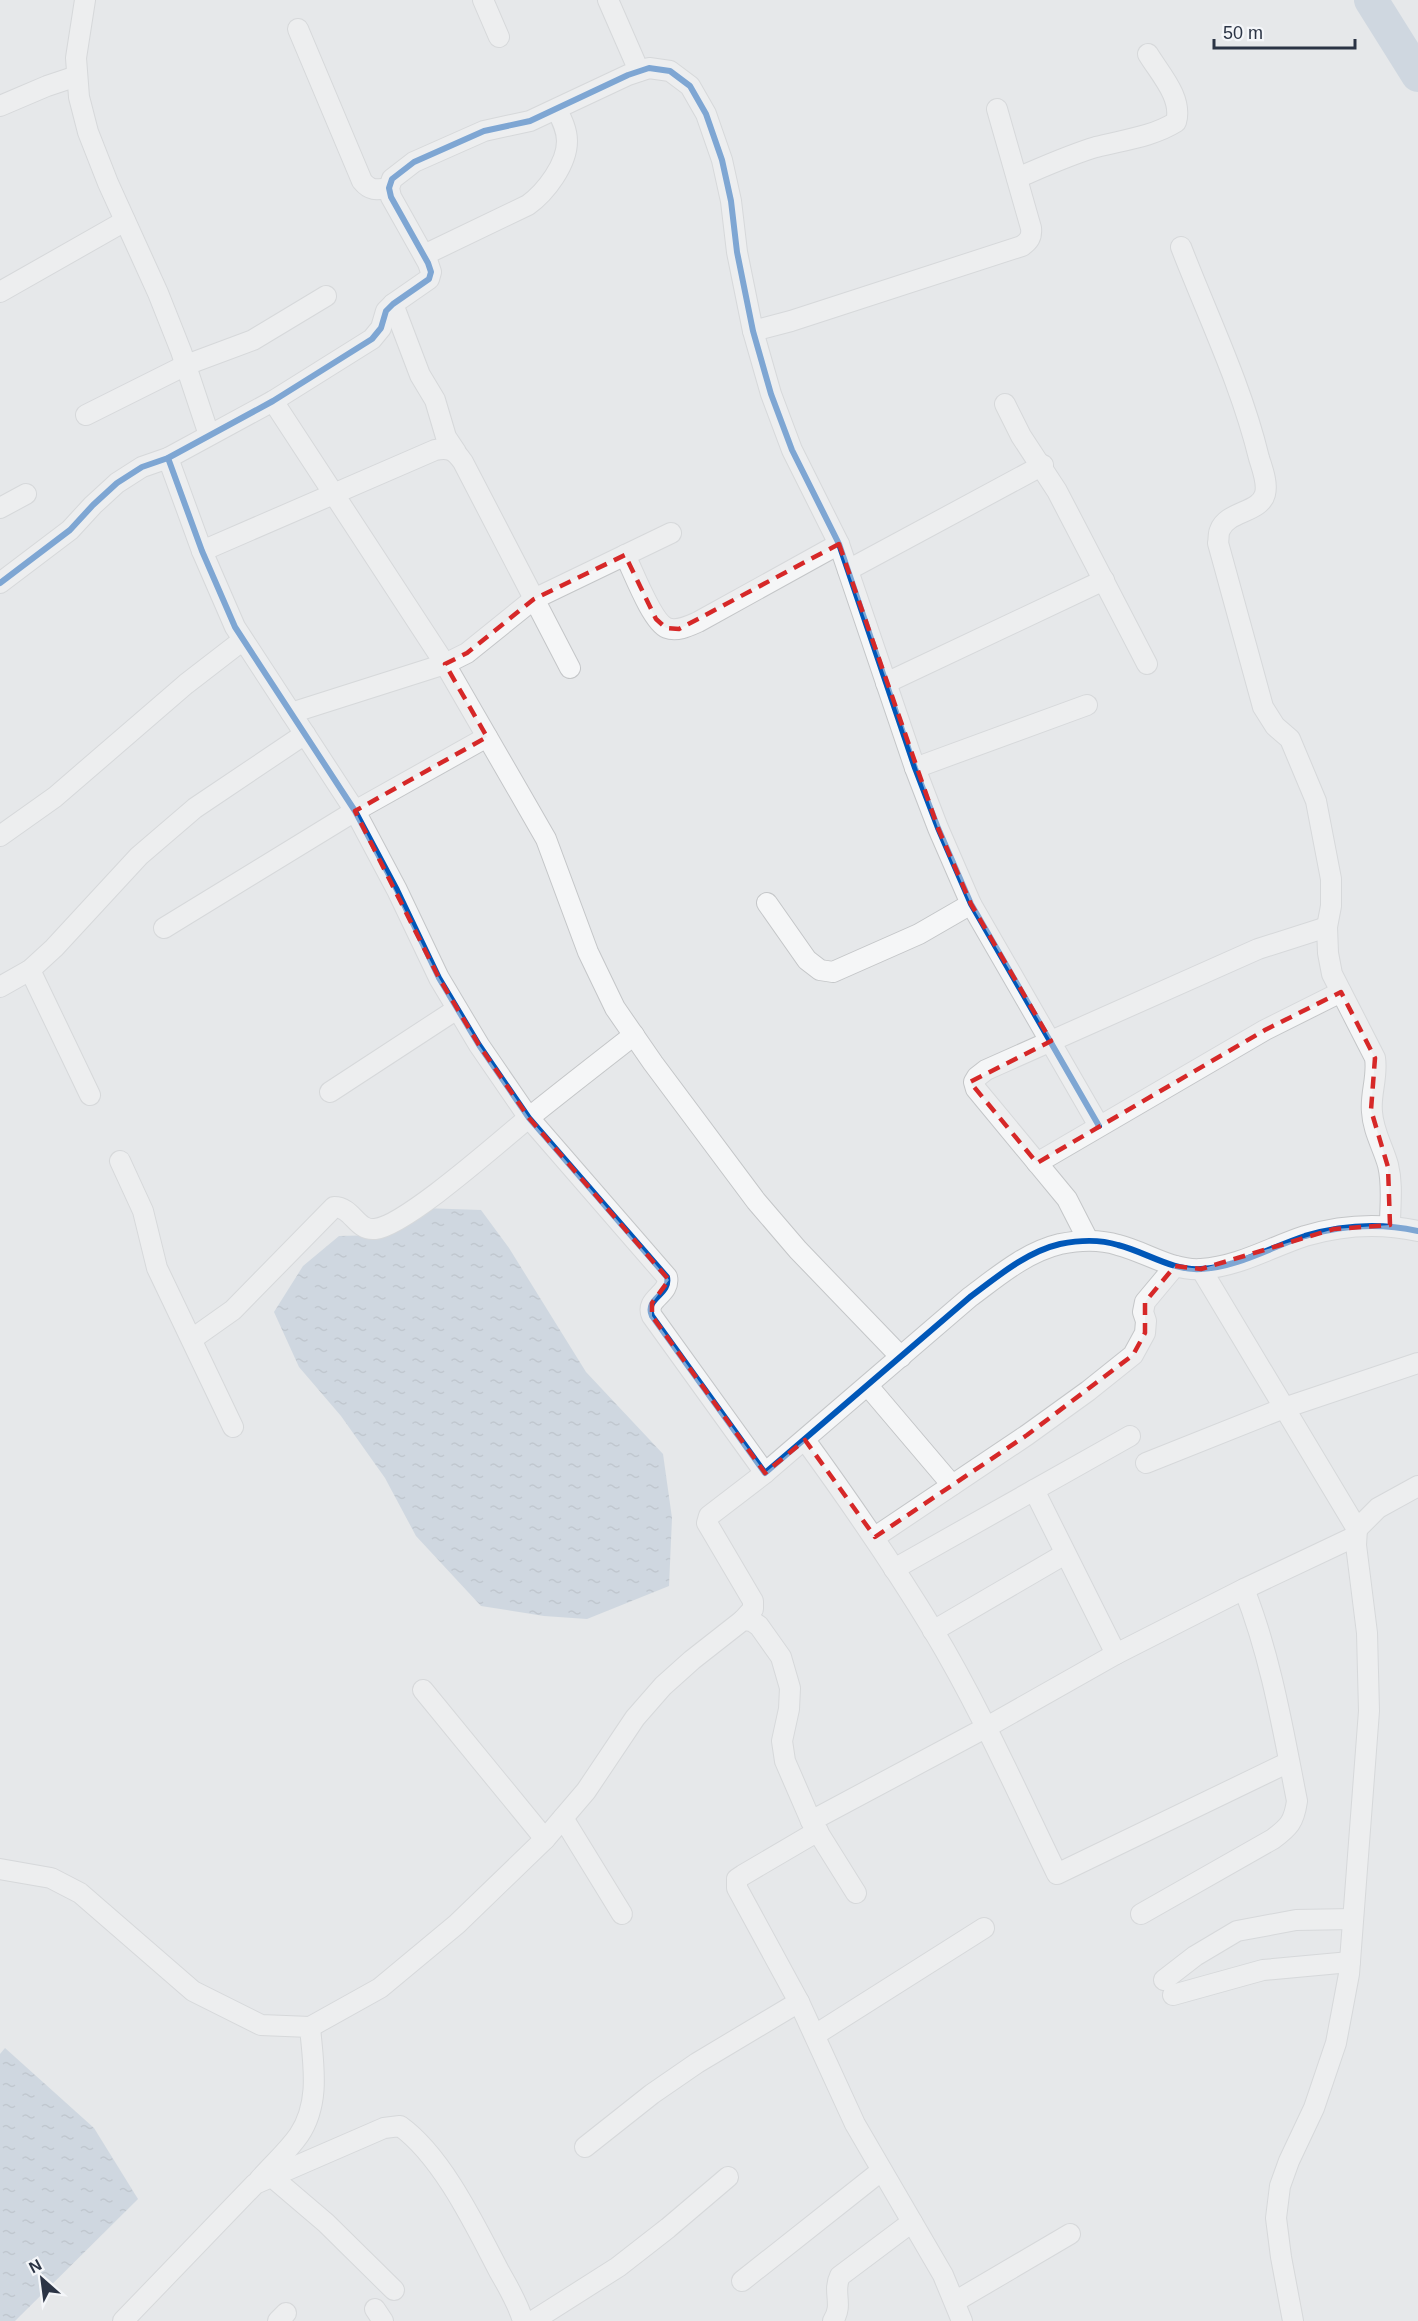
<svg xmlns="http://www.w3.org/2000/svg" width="1418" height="2321" font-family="Helvetica,sans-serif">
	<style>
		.water { fill: url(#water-ripples) }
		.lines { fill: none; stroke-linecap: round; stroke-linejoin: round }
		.river { stroke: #b4c4d5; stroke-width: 34 }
		.minor-casing { stroke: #c4c6c8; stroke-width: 22 }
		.minor { stroke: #f5f6f7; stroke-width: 20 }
		.cycleway-casing { stroke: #f4f6f9; stroke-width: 10 }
		.cycleway { stroke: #0057b8; stroke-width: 6 }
		.marked { fill: none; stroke: #d62828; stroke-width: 4.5; stroke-dasharray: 12 8; stroke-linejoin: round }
	</style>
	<defs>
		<pattern id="water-ripples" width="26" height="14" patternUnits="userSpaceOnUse" patternTransform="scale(1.5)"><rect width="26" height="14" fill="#b4c4d5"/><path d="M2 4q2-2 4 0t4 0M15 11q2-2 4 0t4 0" fill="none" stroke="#93a0af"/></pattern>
	</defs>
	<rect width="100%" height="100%" fill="#e6e8ea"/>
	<g class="water">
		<path d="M 422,1208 L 481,1210 L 509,1248 L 586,1372 L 663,1454 L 672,1518 L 669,1586 L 587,1619 L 544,1616 L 481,1606 L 416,1536 L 385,1478 L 341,1416 L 299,1367 L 274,1312 L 303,1266 L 339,1236 L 379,1235 Z"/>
		<path d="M 5,2048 L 94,2128 L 138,2199 L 15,2321 L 0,2321 L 0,2054 Z"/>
	</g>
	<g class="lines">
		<path class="river" d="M 1371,0 L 1418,75"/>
		<defs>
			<g id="minor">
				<path d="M 85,0 L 76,58 L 79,97 L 88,132 L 108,183 L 158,293 L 181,351 L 209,435"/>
				<path d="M 483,0 L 499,37"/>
				<path d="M 608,0 L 639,71"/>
				<path d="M 298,29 L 362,181 C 370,191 376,190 389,188"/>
				<path d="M 0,106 L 47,86 L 77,76"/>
				<path d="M 1017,178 C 1043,167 1069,155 1096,147 C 1123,140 1152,137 1176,122 C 1183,98 1160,74 1148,54"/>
				<path d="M 1181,247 C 1208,317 1241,384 1259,458 C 1262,468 1268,483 1265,494 C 1260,513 1227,511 1220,530 C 1218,533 1219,539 1218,543 L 1263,707 L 1275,726 L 1290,739 L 1316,801 L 1331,879 L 1331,906 L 1327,927 L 1328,953 L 1332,974 L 1375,1058 C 1378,1077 1370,1094 1372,1112 C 1373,1131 1383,1147 1388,1165 C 1393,1185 1390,1205 1390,1225"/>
				<path d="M 424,255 L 528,205 C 546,192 567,164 567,141 C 567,130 562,120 557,110"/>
				<path d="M 0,292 L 125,221"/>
				<path d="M 393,304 L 420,375 L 435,400 L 446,437 L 456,452"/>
				<path d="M 753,331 L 791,321 L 1022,246 C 1029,241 1032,237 1031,228 L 997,109"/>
				<path d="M 273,401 L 445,664 L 519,792 L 546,839 L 588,952 L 615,1008 L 653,1063 L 756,1201 L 798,1250 L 901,1357"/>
				<path d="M 1005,404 L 1021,436 L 1057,491 L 1147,664"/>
				<path d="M 86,415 L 186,365 L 253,340 L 326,296"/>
				<path d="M 168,458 L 202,551 L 235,627 L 355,811 L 397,890 L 439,978 L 479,1045 L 529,1118 L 667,1277 C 671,1295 644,1298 652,1316 L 765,1473 L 970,1297 C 997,1277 1026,1252 1060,1244 C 1080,1240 1099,1239 1118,1245 C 1146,1252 1172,1271 1201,1269 C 1238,1267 1271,1247 1305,1236 C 1342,1225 1381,1223 1418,1231"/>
				<path d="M 0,508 L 26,494"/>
				<path d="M 202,551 L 435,450 C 449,447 455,450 463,462 L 570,668"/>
				<path d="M 625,555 C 633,571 652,622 667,628 C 677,632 689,626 698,622 L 839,544"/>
				<path d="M 848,570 L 1043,465"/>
				<path d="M 0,583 L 70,530 L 93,505 L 117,483 L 142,467 L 168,458 L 273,401 L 372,339 L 381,328 L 386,311 L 393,304 L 429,279 L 431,272 L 428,263 L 391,197 L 389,188 L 392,179 L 414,162 L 484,131 L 530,121 L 628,75 L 649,68 L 670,71 L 690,86 L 706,114 L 722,160 L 731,201 L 737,252 L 753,331 L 771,394 L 792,450 L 839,544 L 915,768 L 938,828 L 971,904 L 1099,1126"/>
				<path d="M 886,683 L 1104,580"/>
				<path d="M 291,713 L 445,664 L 467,653 L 534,599 L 671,533"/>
				<path d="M 915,768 L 1087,705"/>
				<path d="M 0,836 L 55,797 L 186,684 L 243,640"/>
				<path d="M 767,903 L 807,960 L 820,970 L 833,972 L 919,934 L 971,904"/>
				<path d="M 164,928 L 355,811 L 487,737"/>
				<path d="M 30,970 L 90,1095"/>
				<path d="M 0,987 L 30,970 L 54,948 L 139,856 L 195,808 L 305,734"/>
				<path d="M 330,1092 L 457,1009"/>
				<path d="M 120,1161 L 143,1211 L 157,1268 L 233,1427"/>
				<path d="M 1037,1163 L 1265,1030 L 1341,992"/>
				<path d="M 1088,1240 L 1067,1199 L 976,1089 L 974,1082 L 977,1077 L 986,1070 L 1258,949 L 1327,927"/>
				<path d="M 1201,1269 L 1357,1529 L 1356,1545 L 1367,1633 L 1369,1711 L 1349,1974 L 1336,2043 L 1314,2108 L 1289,2161 L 1280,2186 L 1276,2218 L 1281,2257 L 1293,2321"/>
				<path d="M 192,1339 L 233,1310 L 334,1207 C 353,1207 356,1231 375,1229 C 405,1226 498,1143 526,1120 C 562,1091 598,1063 634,1035"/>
				<path d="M 868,1386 L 952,1485"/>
				<path d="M 805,1440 C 850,1502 893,1564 933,1630 C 980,1708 1017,1792 1057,1874 L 1289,1762"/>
				<path d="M 1146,1463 L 1284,1408 L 1418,1363"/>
				<path d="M 1034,1490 L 1116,1654"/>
				<path d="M 1357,1529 L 1378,1508 L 1418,1486"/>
				<path d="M 875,1537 L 1027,1435 L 1088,1391 L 1133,1355 L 1145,1333 L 1146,1321 L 1143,1312 L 1145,1302 L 1175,1266"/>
				<path d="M 894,1569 L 1130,1436"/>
				<path d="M 743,1620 L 753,1609 L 753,1601 L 707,1523 L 709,1516 L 765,1473"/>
				<path d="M 933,1631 L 1065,1554"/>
				<path d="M 423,1690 L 545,1839"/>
				<path d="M 563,1818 L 622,1914"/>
				<path d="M 811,1821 L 987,1727 L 1116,1654 L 1244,1589 L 1356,1536"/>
				<path d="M 818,1831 L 743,1875 L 737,1879 L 737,1888 L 799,2002 L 855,2124 L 943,2275 L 962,2321"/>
				<path d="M 0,1869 L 51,1878 L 80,1893 L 193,1991 L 261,2025 L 310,2027 C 313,2063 321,2102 299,2135 C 288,2151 272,2165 259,2180"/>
				<path d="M 1141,1914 L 1273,1839 C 1289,1827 1294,1822 1297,1801 C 1283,1730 1271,1657 1244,1589"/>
				<path d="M 1164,1980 L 1195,1956 L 1237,1931 L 1296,1920 L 1353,1919"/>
				<path d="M 1173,1995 L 1263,1970 L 1350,1962"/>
				<path d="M 310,2027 L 380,1988 L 457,1924 L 545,1839 L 586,1791 L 635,1718 L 663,1686 L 692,1660 L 743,1620 L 752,1621 L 759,1626 L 781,1657 L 790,1688 L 789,1709 L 782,1741 L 785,1761 L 811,1821 L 856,1893"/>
				<path d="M 815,2035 L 984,1928"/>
				<path d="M 585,2147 L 652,2094 L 697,2063 L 799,2002"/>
				<path d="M 272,2177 L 326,2223 L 394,2290"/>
				<path d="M 742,2281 L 881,2171"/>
				<path d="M 956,2301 L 1070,2234"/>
				<path d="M 375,2309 L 383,2321"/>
				<path d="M 123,2321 L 255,2184 L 384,2128 L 400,2126 C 442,2156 475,2225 499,2271 C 508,2287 518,2303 523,2321"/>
				<path d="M 278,2321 L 286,2313"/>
				<path d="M 533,2321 L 618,2267 L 668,2228 L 728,2177"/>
				<path d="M 833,2321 C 844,2304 832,2292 840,2276 L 912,2222"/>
			</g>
		</defs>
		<use href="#minor" class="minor-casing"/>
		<use href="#minor" class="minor"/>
		<defs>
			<g id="cycleway">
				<path d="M 168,458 L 202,551 L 235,627 L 355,811 L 397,890 L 439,978 L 479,1045 L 529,1118 L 667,1277 C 671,1295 644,1298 652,1316 L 765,1473 L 970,1297 C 997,1277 1026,1252 1060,1244 C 1080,1240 1099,1239 1118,1245 C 1146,1252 1172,1271 1201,1269 C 1238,1267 1271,1247 1305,1236 C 1342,1225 1381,1223 1418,1231"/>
				<path d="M 0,583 L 70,530 L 93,505 L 117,483 L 142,467 L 168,458 L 273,401 L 372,339 L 381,328 L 386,311 L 393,304 L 429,279 L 431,272 L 428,263 L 391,197 L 389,188 L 392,179 L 414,162 L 484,131 L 530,121 L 628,75 L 649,68 L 670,71 L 690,86 L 706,114 L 722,160 L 731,201 L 737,252 L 753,331 L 771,394 L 792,450 L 839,544 L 915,768 L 938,828 L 971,904 L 1099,1126"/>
			</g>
		</defs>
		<use href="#cycleway" class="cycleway-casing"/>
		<use href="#cycleway" class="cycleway"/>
	</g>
	<path d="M0 0H1418V2321H0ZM 839,544 L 938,828 L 971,904 L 1051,1041 L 970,1082 L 1037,1163 L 1265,1030 L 1341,992 L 1375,1058 L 1371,1110 L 1388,1167 L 1390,1225 L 1334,1229 L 1201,1269 L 1175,1266 L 1145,1302 L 1145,1333 L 1133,1355 L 1027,1435 L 875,1537 L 805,1440 L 765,1473 L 652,1316 L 652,1303 L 669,1280 L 529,1118 L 479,1045 L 439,978 L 355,811 L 487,737 L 445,664 L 467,653 L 534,599 L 625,555 L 656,619 L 666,628 L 679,629 Z" fill="#e6e8ea" fill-opacity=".55" fill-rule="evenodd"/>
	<path class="marked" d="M 839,544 L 938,828 L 971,904 L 1051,1041 L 970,1082 L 1037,1163 L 1265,1030 L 1341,992 L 1375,1058 L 1371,1110 L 1388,1167 L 1390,1225 L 1334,1229 L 1201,1269 L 1175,1266 L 1145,1302 L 1145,1333 L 1133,1355 L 1027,1435 L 875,1537 L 805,1440 L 765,1473 L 652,1316 L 652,1303 L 669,1280 L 529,1118 L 479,1045 L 439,978 L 355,811 L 487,737 L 445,664 L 467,653 L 534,599 L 625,555 L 656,619 L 666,628 L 679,629 Z"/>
	<g transform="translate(42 2279) rotate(332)" stroke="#f4f6f9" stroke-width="4.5" paint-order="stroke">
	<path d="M0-4.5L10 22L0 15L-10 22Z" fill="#2b3445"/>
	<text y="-9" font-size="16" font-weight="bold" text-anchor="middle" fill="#2b3445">N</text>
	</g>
	<path d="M1214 39v9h141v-9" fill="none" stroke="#2b3445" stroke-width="3"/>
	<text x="1223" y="39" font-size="18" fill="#2b3445" stroke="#f4f6f9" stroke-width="4.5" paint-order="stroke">50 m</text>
</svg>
